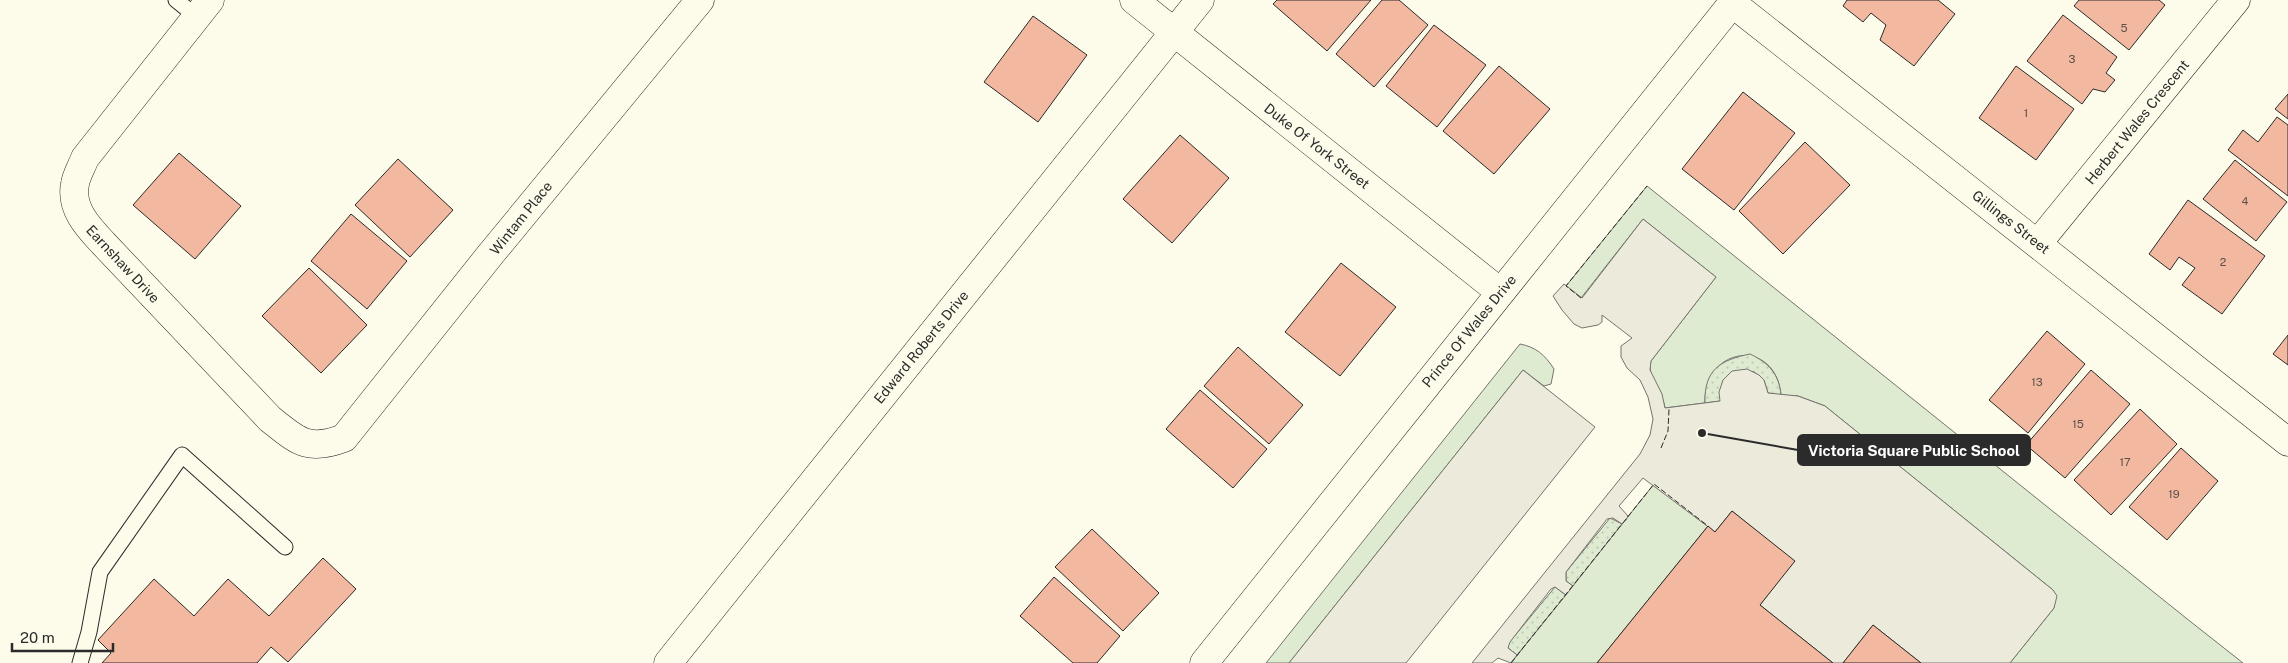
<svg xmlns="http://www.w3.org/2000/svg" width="2288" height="663" font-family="'Public Sans',sans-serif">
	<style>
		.green { fill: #deebd1; stroke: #74746e }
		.garden { fill: url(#garden-dots); stroke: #74746e }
		.parking { fill: #eceadb; stroke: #74746e }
		.building { fill: #f2b8a0; stroke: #2b2b2b }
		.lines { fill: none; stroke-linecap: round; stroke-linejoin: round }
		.service-casing { stroke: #2b2b2b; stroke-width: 17 }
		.minor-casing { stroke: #2b2b2b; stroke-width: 29 }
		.service { stroke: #fdfbea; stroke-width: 15 }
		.minor { stroke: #fdfbea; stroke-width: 28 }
		.fence { stroke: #2b2b2b; stroke-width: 1; stroke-dasharray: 6 2.5; stroke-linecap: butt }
		.labels { text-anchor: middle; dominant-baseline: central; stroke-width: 4; stroke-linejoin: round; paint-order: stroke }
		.number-label { font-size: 11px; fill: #5d4e48 }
		.street-label { font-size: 14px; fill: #2b2b2b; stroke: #fdfbea }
		.leader { fill: none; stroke: #2b2b2b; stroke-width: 2 }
		.callout-dot { fill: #2b2b2b; stroke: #fdfbea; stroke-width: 2 }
		.callout { fill: #2b2b2b; stroke: #2b2b2b; stroke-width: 2 }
		.callout-label { font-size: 15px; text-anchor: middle; font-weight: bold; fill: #fff }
	</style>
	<defs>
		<pattern id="garden-dots" width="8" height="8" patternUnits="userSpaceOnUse" patternTransform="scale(1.25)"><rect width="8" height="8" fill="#deebd1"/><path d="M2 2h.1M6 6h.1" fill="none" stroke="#bfcab4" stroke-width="1.8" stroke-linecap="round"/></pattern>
	</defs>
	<rect width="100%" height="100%" fill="#fdfbea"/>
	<g class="green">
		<path d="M 1647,186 L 2186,618 L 2243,663 L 2010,663 L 2054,608 L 2053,590 L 1825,406 L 1798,396 L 1781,395 C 1775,336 1703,347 1705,403 L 1665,408 C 1663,393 1646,375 1651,361 L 1716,277 L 1643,219 L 1581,298 L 1566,286 Z"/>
		<path d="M 1520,344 C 1536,347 1545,355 1554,369 L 1551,384 L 1544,386 L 1523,370 L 1289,663 L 1266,663 Z"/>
		<path d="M 1654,484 L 1708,526 L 1597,663 L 1511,663 Z"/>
	</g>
	<g class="garden">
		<path d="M 1750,354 C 1769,363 1779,374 1781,395 L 1768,393 L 1764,380 L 1753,371 L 1720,401 L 1705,403 C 1704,370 1720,360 1750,354 Z"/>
		<path d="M 1610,518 L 1622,524 L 1573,586 L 1566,581 L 1566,572 Z"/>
		<path d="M 1555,587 L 1566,595 L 1517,655 L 1508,648 L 1508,644 Z"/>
	</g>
	<g class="parking">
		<path d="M 1643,219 L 1716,277 L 1651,361 L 1650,370 L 1662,394 L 1665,408 L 1720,401 L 1719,392 L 1723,380 L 1732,371 L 1747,369 L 1759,375 L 1764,380 L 1768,393 L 1798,396 L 1825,406 L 2053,590 L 2057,596 L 2054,608 L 2010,663 L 1921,663 L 1873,625 L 1843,663 L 1833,663 L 1760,605 L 1794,561 L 1732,511 L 1715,532 L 1643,478 L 1619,506 L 1628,516 L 1626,520 L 1622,524 L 1613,518 L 1607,519 L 1566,572 L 1566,581 L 1573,586 L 1566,595 L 1555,587 L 1551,589 L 1510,642 L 1508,648 L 1517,655 L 1511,663 L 1498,658 L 1492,663 L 1472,663 L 1640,454 L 1650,435 L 1653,419 L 1648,397 L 1640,380 L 1627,368 L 1621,357 L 1621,346 L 1632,338 L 1602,315 L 1602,322 L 1598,325 L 1582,328 L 1574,324 L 1562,310 L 1553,296 L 1564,284 L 1582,298 Z"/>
		<path d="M 1523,370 L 1595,427 L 1406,663 L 1289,663 Z"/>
	</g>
	<g class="building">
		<path d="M 1277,0 L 1371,0 L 1327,51 L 1273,4 Z"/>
		<path d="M 1382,0 L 1399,0 L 1428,25 L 1374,87 L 1336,54 Z"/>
		<path d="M 1847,0 L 1938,0 L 1955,14 L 1914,66 L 1880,40 L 1886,25 L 1871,13 L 1863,22 L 1843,6 Z"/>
		<path d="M 2079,0 L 2159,0 L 2165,5 L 2129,50 L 2074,6 Z"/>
		<path d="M 2063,15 L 2117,57 L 2106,73 L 2115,80 L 2105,92 L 2093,89 L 2082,104 L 2027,61 Z"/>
		<path d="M 1033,16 L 1087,55 L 1038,122 L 984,82 Z"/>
		<path d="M 1434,25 L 1486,65 L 1437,127 L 1386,86 Z"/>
		<path d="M 1499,66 L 1550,109 L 1494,174 L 1443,131 Z"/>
		<path d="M 2016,66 L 2074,109 L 2036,160 L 1979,118 Z"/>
		<path d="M 1743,92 L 1795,133 L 1734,210 L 1682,169 Z"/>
		<path d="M 2288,94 L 2288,119 L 2275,109 Z"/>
		<path d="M 2277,117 L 2288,125 L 2288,196 L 2228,150 L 2243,130 L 2258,142 Z"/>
		<path d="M 1180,135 L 1229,178 L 1172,243 L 1123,199 Z"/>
		<path d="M 1805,142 L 1850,185 L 1783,254 L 1739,211 Z"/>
		<path d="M 179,153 L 241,206 L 195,259 L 133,205 Z"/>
		<path d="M 398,159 L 453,210 L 410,257 L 355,205 Z"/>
		<path d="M 2235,160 L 2287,202 L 2256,241 L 2203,199 Z"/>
		<path d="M 2188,200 L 2265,256 L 2222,314 L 2182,285 L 2195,268 L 2179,257 L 2170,270 L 2149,254 Z"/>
		<path d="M 351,214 L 407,261 L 367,309 L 311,261 Z"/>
		<path d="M 1341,263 L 1396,307 L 1340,376 L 1285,332 Z"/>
		<path d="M 309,268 L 367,325 L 321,373 L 262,316 Z"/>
		<path d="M 2047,331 L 2085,364 L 2028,433 L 1989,400 Z"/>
		<path d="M 2288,335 L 2288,365 L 2273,354 Z"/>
		<path d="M 1238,347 L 1303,405 L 1269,444 L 1204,386 Z"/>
		<path d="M 2091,370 L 2130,404 L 2065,478 L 2026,445 Z"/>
		<path d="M 1200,390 L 1267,449 L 1233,488 L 1166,429 Z"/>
		<path d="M 2140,409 L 2177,444 L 2111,515 L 2074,480 Z"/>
		<path d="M 2181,448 L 2218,481 L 2167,540 L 2129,507 Z"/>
		<path d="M 1732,511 L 1795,561 L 1760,605 L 1833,663 L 1597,663 L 1708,526 L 1715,532 Z"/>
		<path d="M 1092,529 L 1159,593 L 1123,631 L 1055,567 Z"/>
		<path d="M 323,558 L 356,589 L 288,662 L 271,647 L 257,663 L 102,663 L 111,653 L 98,640 L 154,579 L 194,616 L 228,579 L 269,616 Z"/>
		<path d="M 1054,577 L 1120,636 L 1097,663 L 1073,663 L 1020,616 Z"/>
		<path d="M 1873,625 L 1921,663 L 1843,663 Z"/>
	</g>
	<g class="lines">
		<defs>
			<g id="service">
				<path d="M 176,0 L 197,17"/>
				<path d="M 80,663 L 89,632 L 100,572 L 182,455 L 285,547"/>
			</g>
			<g id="minor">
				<path d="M 210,0 L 85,158 C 82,166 76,176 75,184 C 70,208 88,227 103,243 L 270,419 C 298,441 307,452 344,438 L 490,255 L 700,0"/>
				<path d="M 1134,0 L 1500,292"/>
				<path d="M 1732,3 L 2288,442"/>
				<path d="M 2038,243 L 2236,0"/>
				<path d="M 668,663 L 1200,0"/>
				<path d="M 1204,663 L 1735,0"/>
			</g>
		</defs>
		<use href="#service" class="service-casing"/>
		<use href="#minor" class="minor-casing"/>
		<use href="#service" class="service"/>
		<use href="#minor" class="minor"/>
		<g class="fence">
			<path d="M 1581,298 L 1566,286 L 1647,186"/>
			<path d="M 1661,448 L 1668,431 L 1669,409"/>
			<path d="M 1511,663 L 1654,484 L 1708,526"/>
		</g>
	</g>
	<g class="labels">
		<g class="number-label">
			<text x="2124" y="28">5</text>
			<text x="2072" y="59">3</text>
			<text x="2026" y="113">1</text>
			<text x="2245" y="201">4</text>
			<text x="2223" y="262">2</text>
			<text x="2037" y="382">13</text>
			<text x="2078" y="424">15</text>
			<text x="2125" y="462">17</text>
			<text x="2174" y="494">19</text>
		</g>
		<g class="street-label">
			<text transform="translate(2137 122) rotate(-51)">Herbert Wales Crescent</text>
			<text transform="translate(1317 146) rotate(38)">Duke Of York Street</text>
			<text transform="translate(521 218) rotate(-51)">Wintam Place</text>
			<text transform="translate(2011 222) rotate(38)">Gillings Street</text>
			<text transform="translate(123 264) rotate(47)">Earnshaw Drive</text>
			<text transform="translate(1469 331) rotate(-51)">Prince Of Wales Drive</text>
			<text transform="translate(921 347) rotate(-51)">Edward Roberts Drive</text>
		</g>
	</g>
	<path class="leader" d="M1702 433L1798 450"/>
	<circle class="callout-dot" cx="1702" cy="433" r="5"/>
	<rect class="callout" x="1798" y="435" width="232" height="30" rx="5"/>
	<g class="callout-label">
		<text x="1914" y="456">Victoria Square Public School</text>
	</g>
	<path d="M12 643v8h101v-8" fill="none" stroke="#2b2b2b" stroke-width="2.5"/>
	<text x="20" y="643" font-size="15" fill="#2b2b2b" stroke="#fdfbea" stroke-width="4" paint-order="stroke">20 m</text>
</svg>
